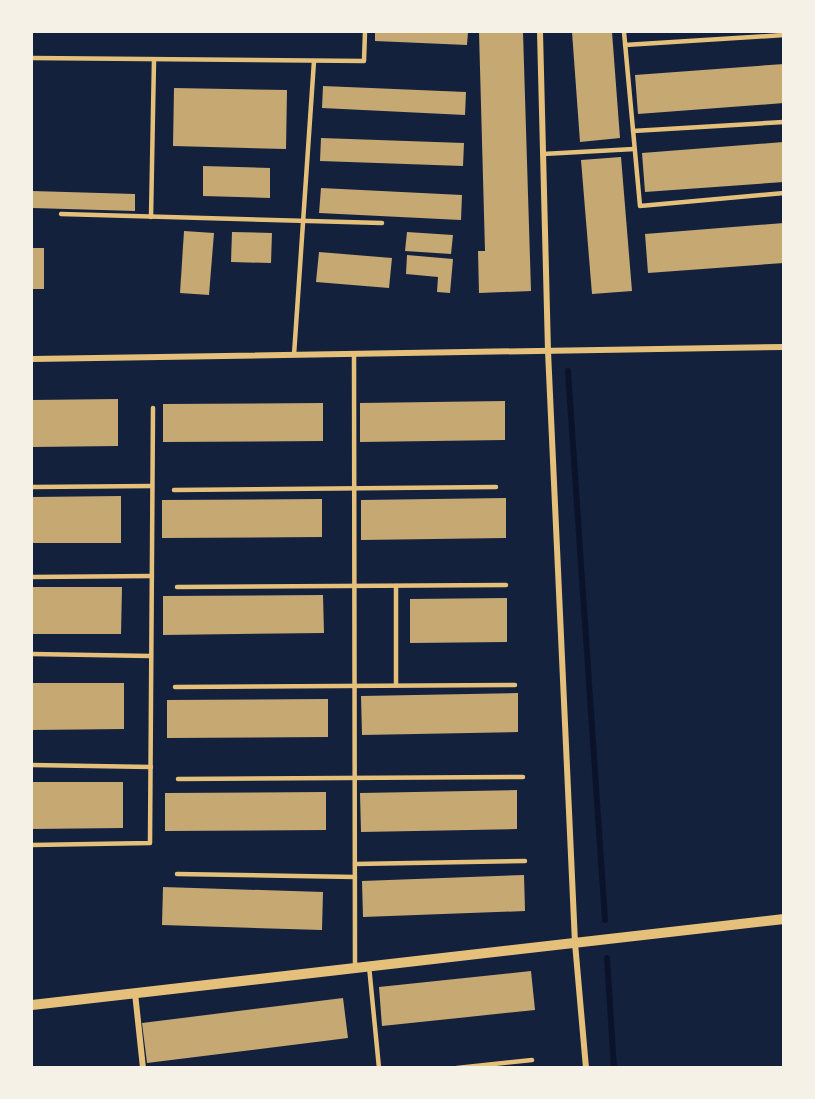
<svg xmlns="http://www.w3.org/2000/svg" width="815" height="1099" font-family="'Noto Sans',sans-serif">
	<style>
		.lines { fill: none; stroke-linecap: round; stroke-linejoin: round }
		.stream { stroke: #0b132b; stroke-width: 6 }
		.building { fill: #c6a872 }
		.service { stroke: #e5c07b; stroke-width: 4.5 }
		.minor { stroke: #e5c07b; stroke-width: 6 }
		.tertiary { stroke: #e5c07b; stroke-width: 10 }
	</style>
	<rect width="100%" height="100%" fill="#14213d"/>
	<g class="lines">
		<g class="stream">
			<path d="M 568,371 L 605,920"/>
			<path d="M 607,958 L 614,1068"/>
		</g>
	</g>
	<g class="building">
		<path d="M 375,32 L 468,32 L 467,45 L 375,41 Z"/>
		<path d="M 479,32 L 523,32 L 531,291 L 479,293 L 478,251 L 485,251 Z"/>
		<path d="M 572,32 L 612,32 L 620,138 L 580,142 Z"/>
		<path d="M 784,64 L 784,103 L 638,114 L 635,75 Z"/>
		<path d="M 323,86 L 466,92 L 465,115 L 322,108 Z"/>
		<path d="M 174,88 L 287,90 L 286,149 L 173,146 Z"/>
		<path d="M 321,138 L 464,143 L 463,166 L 320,161 Z"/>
		<path d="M 784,142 L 784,182 L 645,192 L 642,153 Z"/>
		<path d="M 621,157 L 632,291 L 592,294 L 581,160 Z"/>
		<path d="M 203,166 L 270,168 L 270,198 L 203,196 Z"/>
		<path d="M 321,188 L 462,195 L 461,220 L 319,213 Z"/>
		<path d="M 32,191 L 135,194 L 135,211 L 32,208 Z"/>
		<path d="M 784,223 L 784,263 L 648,273 L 645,234 Z"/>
		<path d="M 184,231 L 214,233 L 209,295 L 180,293 Z"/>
		<path d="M 232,232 L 272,233 L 271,263 L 231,262 Z"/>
		<path d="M 407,232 L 453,235 L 451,254 L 405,251 Z"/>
		<rect x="32" y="248" width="12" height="41"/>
		<path d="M 319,252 L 392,258 L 389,288 L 316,282 Z"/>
		<path d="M 407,255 L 453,259 L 450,293 L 437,292 L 438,277 L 406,274 Z"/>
		<path d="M 118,399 L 118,446 L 32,447 L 32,400 Z"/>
		<path d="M 505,401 L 505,440 L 360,442 L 360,403 Z"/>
		<path d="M 323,403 L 323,441 L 163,442 L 163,404 Z"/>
		<path d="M 121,496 L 121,543 L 32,543 L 32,497 Z"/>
		<path d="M 506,498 L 506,538 L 361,540 L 361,500 Z"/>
		<path d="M 322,499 L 322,537 L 162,538 L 162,500 Z"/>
		<path d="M 32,587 L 122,587 L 121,634 L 32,634 Z"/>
		<path d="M 323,595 L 324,633 L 163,635 L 163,596 Z"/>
		<path d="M 507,598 L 507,642 L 410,643 L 410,599 Z"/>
		<path d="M 32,683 L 124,683 L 124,729 L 32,730 Z"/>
		<path d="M 518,693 L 518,732 L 362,735 L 361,696 Z"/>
		<path d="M 328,699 L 328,737 L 167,738 L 167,700 Z"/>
		<path d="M 32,782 L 123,782 L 123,828 L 32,829 Z"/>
		<path d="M 517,790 L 517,829 L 361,832 L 360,793 Z"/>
		<path d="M 326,792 L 326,830 L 165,831 L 165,793 Z"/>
		<path d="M 524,875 L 525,911 L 363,917 L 362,881 Z"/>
		<path d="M 163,887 L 323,892 L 322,930 L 162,925 Z"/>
		<path d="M 531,971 L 535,1010 L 382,1026 L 379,987 Z"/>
		<path d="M 343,998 L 348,1038 L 147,1063 L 142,1023 Z"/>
	</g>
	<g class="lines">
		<g class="service">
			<path d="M 624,32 L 640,206 L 784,193"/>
			<path d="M 625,45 L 784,35"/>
			<path d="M 32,58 L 364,61 L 365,32"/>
			<path d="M 633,131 L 784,122"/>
			<path d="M 543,154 L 634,149"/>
			<path d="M 61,214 L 382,223"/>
			<path d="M 151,217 L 154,60"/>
			<path d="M 354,354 L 355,968"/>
			<path d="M 294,355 L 314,61"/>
			<path d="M 32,487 L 152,486"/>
			<path d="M 174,490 L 496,487"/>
			<path d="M 32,577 L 152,576"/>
			<path d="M 177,587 L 506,585"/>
			<path d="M 32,654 L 151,656"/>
			<path d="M 396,685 L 396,586"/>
			<path d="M 175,687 L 515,685"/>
			<path d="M 32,765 L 151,767"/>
			<path d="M 178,779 L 523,777"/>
			<path d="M 32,845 L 150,843 L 153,408"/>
			<path d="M 355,864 L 525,861"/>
			<path d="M 177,874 L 355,877"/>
			<path d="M 369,966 L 379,1068"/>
			<path d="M 457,1068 L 532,1060"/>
		</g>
		<g class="minor">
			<path d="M 540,32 L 548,351 L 575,943 L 586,1068"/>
			<path d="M 32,359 L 784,347"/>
			<path d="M 135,993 L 143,1068"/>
		</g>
		<path class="tertiary" d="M 32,1005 L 784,919"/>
	</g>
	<rect width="815" height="1099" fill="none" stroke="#f6f1e7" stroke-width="66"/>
</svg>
